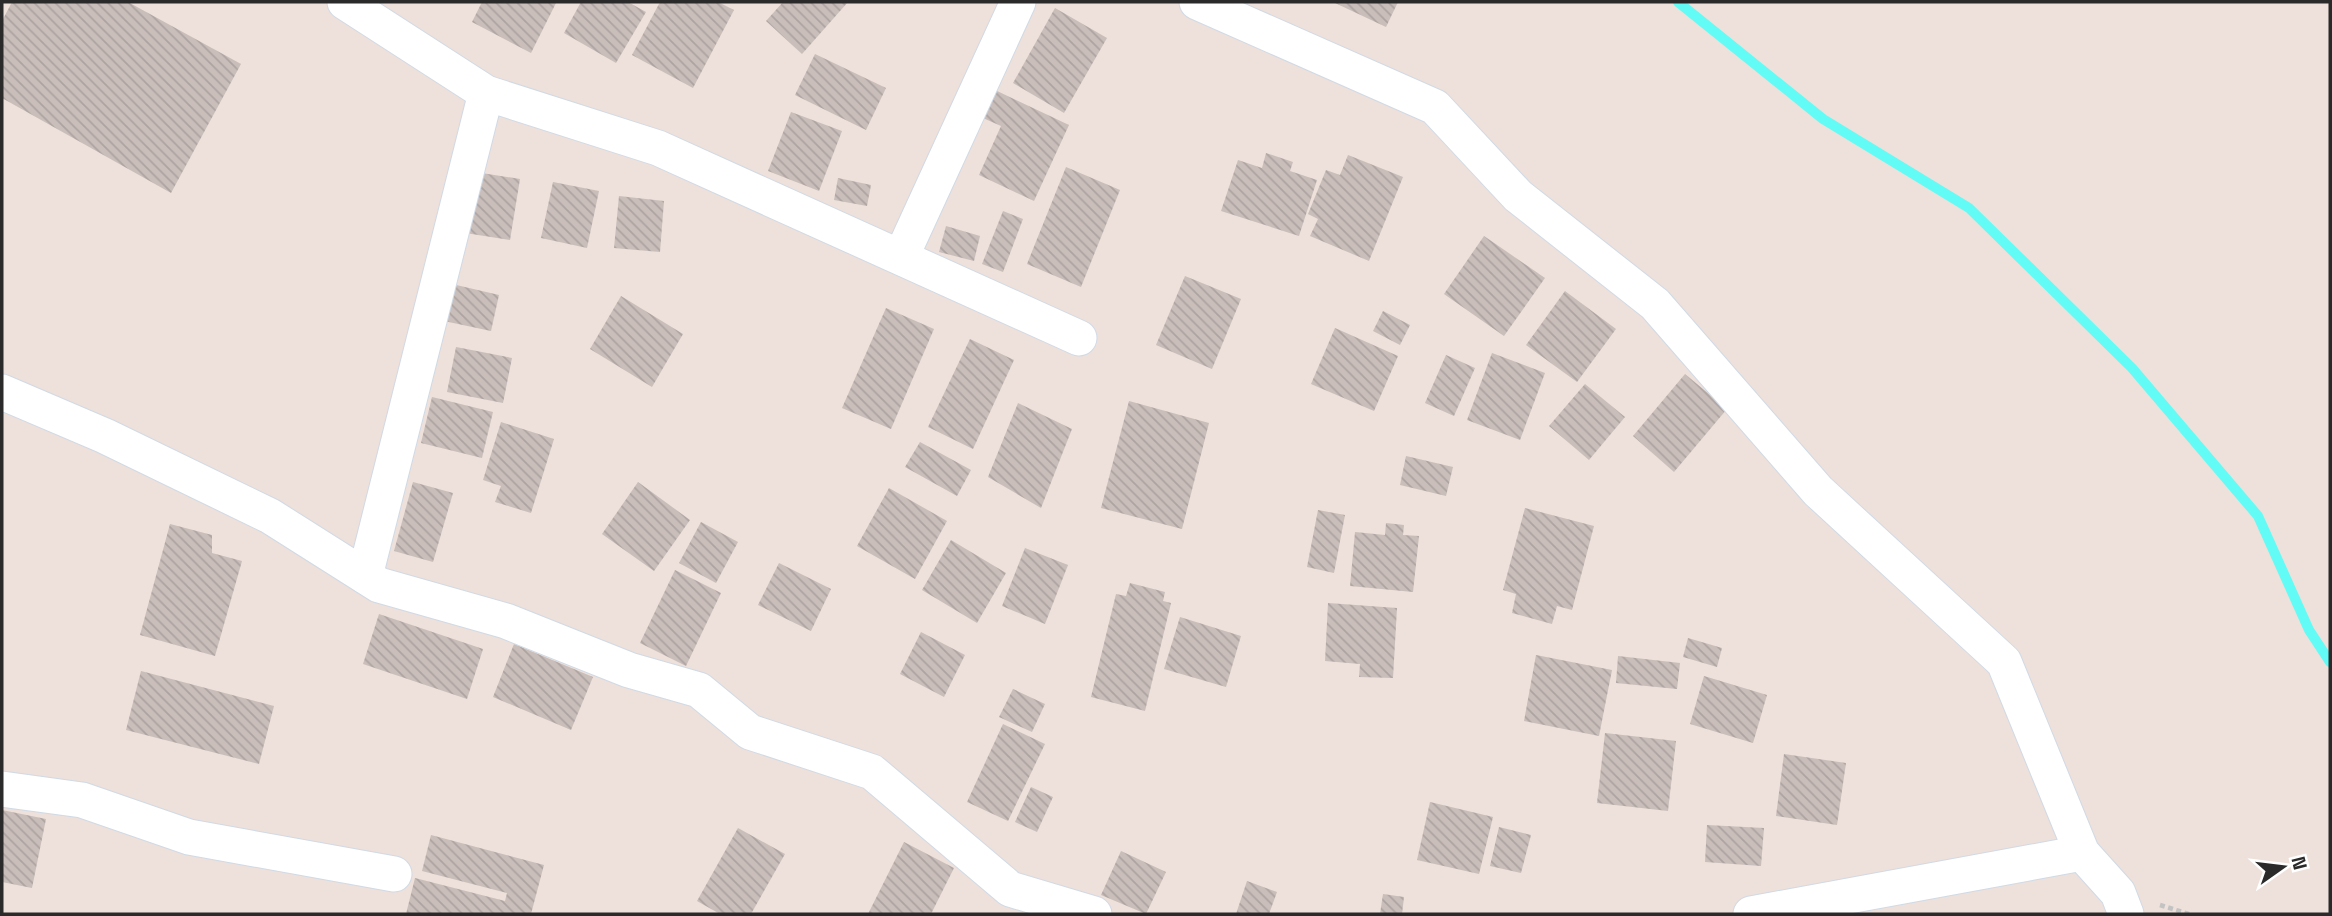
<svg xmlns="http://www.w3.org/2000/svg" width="2332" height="916" font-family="'Space Grotesk',sans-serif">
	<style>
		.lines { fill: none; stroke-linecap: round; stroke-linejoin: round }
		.stream { stroke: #63fbf5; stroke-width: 10 }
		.building { fill: url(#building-back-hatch) }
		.minor-casing { stroke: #d0dae5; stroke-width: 37 }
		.path { stroke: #c3c3c3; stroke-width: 4.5; stroke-dasharray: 5 3.5; stroke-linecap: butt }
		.minor { stroke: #fff; stroke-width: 35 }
	</style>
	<defs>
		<pattern id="building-back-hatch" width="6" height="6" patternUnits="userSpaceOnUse" patternTransform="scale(1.75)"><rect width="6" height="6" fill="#c9beba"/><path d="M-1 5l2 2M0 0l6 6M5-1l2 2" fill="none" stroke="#ada3a0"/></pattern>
	</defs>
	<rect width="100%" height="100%" fill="#eee0da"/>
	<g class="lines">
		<path class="stream" d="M 1678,2 L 1823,119 L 1969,208 L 2132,368 L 2258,516 L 2309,630 L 2330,662"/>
	</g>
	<g class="building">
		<path d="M 12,2 L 128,2 L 241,64 L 171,193 L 2,98 L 2,21 Z"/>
		<path d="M 482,2 L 554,2 L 556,3 L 531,53 L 472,22 Z"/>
		<path d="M 581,2 L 628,2 L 646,12 L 616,63 L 564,33 Z"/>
		<path d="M 660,2 L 718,2 L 734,10 L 693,88 L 632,55 Z"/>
		<path d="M 783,2 L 848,2 L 802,54 L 766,21 Z"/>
		<path d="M 1333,2 L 1398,2 L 1386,27 Z"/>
		<path d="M 1055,8 L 1107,38 L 1064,113 L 1013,83 Z"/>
		<path d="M 815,54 L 886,88 L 866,130 L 795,95 Z"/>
		<path d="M 995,90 L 1069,125 L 1034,201 L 979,175 L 1001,126 L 983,118 Z"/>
		<path d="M 791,112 L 842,131 L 819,191 L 768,171 Z"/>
		<path d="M 1266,153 L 1293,162 L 1290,171 L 1317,180 L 1299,236 L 1221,211 L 1238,160 L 1262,168 Z"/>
		<path d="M 1348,155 L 1403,177 L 1369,261 L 1310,236 L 1318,219 L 1308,214 L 1326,170 L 1340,175 Z"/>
		<path d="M 1066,167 L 1120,190 L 1081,287 L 1027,264 Z"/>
		<path d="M 469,171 L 520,179 L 510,240 L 459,232 Z"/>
		<path d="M 838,178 L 871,185 L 867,206 L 834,200 Z"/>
		<path d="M 553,182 L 599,191 L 587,248 L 541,238 Z"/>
		<path d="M 619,196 L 664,201 L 660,252 L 614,248 Z"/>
		<path d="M 1003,211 L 1023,219 L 1003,272 L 982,264 Z"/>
		<path d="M 946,226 L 980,236 L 974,261 L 939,252 Z"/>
		<path d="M 1484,236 L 1545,278 L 1504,336 L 1444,294 Z"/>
		<path d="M 1185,276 L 1241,299 L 1212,369 L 1156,345 Z"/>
		<path d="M 452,284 L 499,295 L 491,331 L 444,321 Z"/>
		<path d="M 1565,291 L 1616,329 L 1577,382 L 1526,345 Z"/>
		<path d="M 621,296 L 683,334 L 652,387 L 590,349 Z"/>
		<path d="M 886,308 L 934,329 L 891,429 L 842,408 Z"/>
		<path d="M 1383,311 L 1410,325 L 1400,345 L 1373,331 Z"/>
		<path d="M 1335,328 L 1398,356 L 1374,411 L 1311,384 Z"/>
		<path d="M 970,339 L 1014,360 L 973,449 L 928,427 Z"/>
		<path d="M 456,347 L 512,358 L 503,403 L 447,392 Z"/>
		<path d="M 1492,353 L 1545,373 L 1520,440 L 1467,420 Z"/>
		<path d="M 1446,355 L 1475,368 L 1454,416 L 1425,403 Z"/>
		<path d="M 1685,374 L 1727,409 L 1674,472 L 1633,436 Z"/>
		<path d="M 1585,384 L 1625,417 L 1589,460 L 1549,426 Z"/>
		<path d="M 432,397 L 493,412 L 482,458 L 421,443 Z"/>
		<path d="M 1129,401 L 1209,423 L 1182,529 L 1101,508 Z"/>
		<path d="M 1018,403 L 1072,429 L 1041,508 L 988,477 Z"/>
		<path d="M 501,422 L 554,439 L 531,513 L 495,502 L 501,486 L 483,480 Z"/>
		<path d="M 920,442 L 971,470 L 957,496 L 905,467 Z"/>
		<path d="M 1406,456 L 1453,467 L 1446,496 L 1400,485 Z"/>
		<path d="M 413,482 L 453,493 L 433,562 L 394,551 Z"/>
		<path d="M 638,482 L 690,520 L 654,571 L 602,534 Z"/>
		<path d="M 889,488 L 947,521 L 915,579 L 857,546 Z"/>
		<path d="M 1525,508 L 1594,526 L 1572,610 L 1557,606 L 1552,624 L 1512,613 L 1516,594 L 1503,590 Z"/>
		<path d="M 1318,510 L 1345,515 L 1334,573 L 1307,567 Z"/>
		<path d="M 701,522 L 738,542 L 716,583 L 679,563 Z"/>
		<path d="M 1386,523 L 1404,525 L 1403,535 L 1419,536 L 1413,592 L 1350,586 L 1355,532 L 1385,535 Z"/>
		<path d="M 170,524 L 212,535 L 212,553 L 242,561 L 215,656 L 140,635 Z"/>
		<path d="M 951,540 L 1006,573 L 977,623 L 922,590 Z"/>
		<path d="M 1025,548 L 1068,565 L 1045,624 L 1002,606 Z"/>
		<path d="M 779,563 L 831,589 L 811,631 L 758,605 Z"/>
		<path d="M 675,570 L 721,593 L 686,666 L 640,643 Z"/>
		<path d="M 1130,583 L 1165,592 L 1163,601 L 1171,603 L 1145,711 L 1091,697 L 1116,594 L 1126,596 Z"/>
		<path d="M 1328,603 L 1397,608 L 1393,678 L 1359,677 L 1360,664 L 1325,661 Z"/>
		<path d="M 379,614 L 483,649 L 467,699 L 363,664 Z"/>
		<path d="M 1180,617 L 1241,636 L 1226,687 L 1164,669 Z"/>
		<path d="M 921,632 L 965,655 L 944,697 L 900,674 Z"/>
		<path d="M 1688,638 L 1722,648 L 1717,667 L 1683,657 Z"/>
		<path d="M 514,644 L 593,677 L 571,730 L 493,697 Z"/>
		<path d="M 1536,655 L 1612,670 L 1599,736 L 1524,721 Z"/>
		<path d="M 1618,656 L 1680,663 L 1677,689 L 1616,683 Z"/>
		<path d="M 141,671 L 274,706 L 259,764 L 126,730 Z"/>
		<path d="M 1704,676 L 1767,695 L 1753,743 L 1690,724 Z"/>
		<path d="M 1013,689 L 1045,704 L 1032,732 L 999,717 Z"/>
		<path d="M 1003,724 L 1045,744 L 1008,821 L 967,802 Z"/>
		<path d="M 1605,733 L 1676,741 L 1668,811 L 1597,803 Z"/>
		<path d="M 1784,754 L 1846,763 L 1837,825 L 1776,816 Z"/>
		<path d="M 1031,787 L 1053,797 L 1037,832 L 1015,822 Z"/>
		<path d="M 1430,802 L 1493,817 L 1479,874 L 1417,860 Z"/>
		<path d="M 2,810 L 46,819 L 32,888 L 2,882 Z"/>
		<path d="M 1707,825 L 1764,828 L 1761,866 L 1705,862 Z"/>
		<path d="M 1499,827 L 1531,835 L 1521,873 L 1490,866 Z"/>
		<path d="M 738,828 L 785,854 L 751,914 L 720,914 L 697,901 Z"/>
		<path d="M 431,835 L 544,865 L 531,914 L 406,914 L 415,878 L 505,901 L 507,893 L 422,871 Z"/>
		<path d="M 904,842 L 954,868 L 931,914 L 868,914 Z"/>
		<path d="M 1121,851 L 1166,872 L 1146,914 L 1101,895 Z"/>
		<path d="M 1247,881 L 1277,892 L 1269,914 L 1236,914 Z"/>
		<path d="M 1383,894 L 1404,897 L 1402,914 L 1380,914 Z"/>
	</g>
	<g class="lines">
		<defs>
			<g id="minor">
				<path d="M 345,2 L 486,93 L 658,148 L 1079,338"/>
				<path d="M 1197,2 L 1435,107 L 1518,196 L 1655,304 L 1818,491 L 2004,662 L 2082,853 L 2118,893 L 2126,914"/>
				<path d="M 901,257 L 1018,2"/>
				<path d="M 2,392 L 105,436 L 270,516 L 379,585 L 506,621 L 629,670 L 699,690 L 750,732 L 872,772 L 1010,889 L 1094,914"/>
				<path d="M 365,576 L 486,93"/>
				<path d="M 2,789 L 82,800 L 189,837 L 394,874"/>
				<path d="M 1751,914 L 2082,853"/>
			</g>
		</defs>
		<use href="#minor" class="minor-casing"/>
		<path class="path" d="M 2160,905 L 2189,914"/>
		<use href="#minor" class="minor"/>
	</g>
	<rect width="2332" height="916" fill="none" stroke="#2a2a2a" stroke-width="7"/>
	<g transform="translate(2283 867) rotate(76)" stroke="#ffffff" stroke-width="5" paint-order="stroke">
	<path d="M0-5L12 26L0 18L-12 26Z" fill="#2a2a2a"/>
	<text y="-10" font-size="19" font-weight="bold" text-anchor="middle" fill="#2a2a2a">N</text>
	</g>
</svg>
